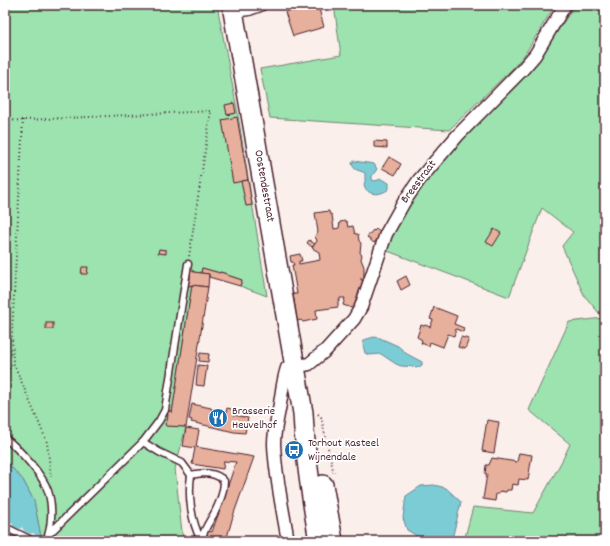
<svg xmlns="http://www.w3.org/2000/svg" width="610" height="546" font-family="Dekko,sans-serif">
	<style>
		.green { fill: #9ce3b0; stroke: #73816e }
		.water { fill: #7cccd6; stroke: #688792 }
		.pier { fill: #faefeb }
		.building { fill: #e7b09d; stroke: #4a1f2b }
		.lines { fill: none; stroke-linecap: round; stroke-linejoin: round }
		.service-casing { stroke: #4a1f2b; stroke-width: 9 }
		.minor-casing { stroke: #4a1f2b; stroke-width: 15 }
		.primary-casing { stroke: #4a1f2b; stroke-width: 22 }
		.path { stroke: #4a1f2b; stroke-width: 2; stroke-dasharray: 1 3; stroke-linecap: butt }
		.service { stroke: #fff; stroke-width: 6 }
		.minor { stroke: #fff; stroke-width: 12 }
		.primary { stroke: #fff; stroke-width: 19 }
		.labels { text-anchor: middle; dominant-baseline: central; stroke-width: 3.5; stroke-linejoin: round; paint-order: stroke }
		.street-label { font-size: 12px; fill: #4a1f2b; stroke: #fff }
		.poi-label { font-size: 12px; fill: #4a1f2b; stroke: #fff; text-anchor: start }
	</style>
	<rect width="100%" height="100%" fill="#faefeb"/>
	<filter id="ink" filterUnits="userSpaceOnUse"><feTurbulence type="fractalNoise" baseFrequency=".025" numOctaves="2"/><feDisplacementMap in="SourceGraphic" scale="8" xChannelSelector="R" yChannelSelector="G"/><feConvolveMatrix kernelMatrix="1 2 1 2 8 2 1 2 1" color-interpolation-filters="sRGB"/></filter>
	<g filter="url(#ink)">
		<g class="green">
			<path d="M 5,5 L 217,5 L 237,109 L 267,296 L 240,286 L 242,280 L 227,275 L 227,274 L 221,272 L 220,273 L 202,268 L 201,273 L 194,272 L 193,270 L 189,271 L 190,275 L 190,281 L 187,282 L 187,284 L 189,286 L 192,285 L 172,413 L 171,411 L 167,411 L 168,415 L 167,421 L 165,424 L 168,426 L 186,427 L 175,469 L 183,541 L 39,541 L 41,537 L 34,501 L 23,480 L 5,460 Z"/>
			<path d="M 334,5 L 555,5 L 525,54 L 512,69 L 449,130 L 270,118 L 260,69 L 341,55 Z"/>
			<path d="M 575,5 L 605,5 L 605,541 L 464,541 L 473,507 L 533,513 L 563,459 L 570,444 L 529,410 L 569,322 L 603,318 L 584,295 L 562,246 L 573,232 L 542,208 L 509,297 L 385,250 L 393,229 L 408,202 L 442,158 L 534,66 Z"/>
		</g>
		<g class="water">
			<path d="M 354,161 L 374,164 L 377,169 L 372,176 L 372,180 L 375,181 L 381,179 L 389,183 L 389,189 C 380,196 366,196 364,184 L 365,182 L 365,173 C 360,170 353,171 352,163 Z"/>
			<path d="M 374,337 L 380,338 L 398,346 L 407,354 L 422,362 L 422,365 L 419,367 L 401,366 L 396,364 L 381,354 L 369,355 L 365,353 L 363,345 L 364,340 Z"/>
			<path d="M 5,460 L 23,480 L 34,501 L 41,537 L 39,541 L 5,541 Z"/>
			<path d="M 434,485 L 446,488 L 461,502 L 452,539 L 450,541 L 428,541 L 422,539 L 407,530 L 403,518 L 406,496 L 421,486 Z"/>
		</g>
		<path class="pier" d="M 5,522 L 9,523 L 12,522 L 13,526 L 20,529 L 22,527 L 24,531 L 30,534 L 34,533 L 35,536 L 38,538 L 41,537 L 39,541 L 19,540 L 15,541 L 15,538 L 9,534 L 5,535 Z"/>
		<g class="building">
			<path d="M 309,5 L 318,5 L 324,27 L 293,36 L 285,12 Z"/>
			<path d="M 234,103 L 236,113 L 227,115 L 225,105 Z"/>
			<path d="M 237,117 L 248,180 L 233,183 L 222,120 Z"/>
			<path d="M 374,141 L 387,142 L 387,148 L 374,147 Z"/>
			<path d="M 389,157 L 401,164 L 395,175 L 382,168 Z"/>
			<path d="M 248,180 L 252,205 L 246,206 L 241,181 Z"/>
			<path d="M 329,211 L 329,213 L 332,215 L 334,229 L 339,228 L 340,222 L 345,221 L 347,222 L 348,227 L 353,226 L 355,234 L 358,234 L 359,241 L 361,243 L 360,253 L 362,255 L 361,259 L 364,267 L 364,277 L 361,278 L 361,280 L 363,280 L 355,306 L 352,308 L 343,305 L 345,298 L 340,298 L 340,301 L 338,301 L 338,307 L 316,310 L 317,319 L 303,322 L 301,320 L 297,321 L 293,294 L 297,294 L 292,265 L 294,265 L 293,262 L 291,262 L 290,256 L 300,254 L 302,261 L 299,261 L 299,264 L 320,260 L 319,252 L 312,248 L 317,241 L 315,236 L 318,232 L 315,213 Z"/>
			<path d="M 376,229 L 380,232 L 378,235 L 380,236 L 374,243 L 367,237 L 373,230 L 374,231 Z"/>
			<path d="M 494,229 L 501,233 L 493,246 L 486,242 Z"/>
			<path d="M 309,240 L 315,244 L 312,247 L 307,243 Z"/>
			<path d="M 159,249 L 166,250 L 166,254 L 158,253 Z"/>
			<path d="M 82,267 L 88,267 L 87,274 L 81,274 Z"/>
			<path d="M 202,268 L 220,273 L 220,272 L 227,274 L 227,275 L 242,280 L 240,286 L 209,277 L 209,274 L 201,273 Z"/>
			<path d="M 191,270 L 194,272 L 209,274 L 208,287 L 192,285 L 189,286 L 187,284 L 187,282 L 190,281 L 190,275 L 189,271 Z"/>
			<path d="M 406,276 L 410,285 L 401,290 L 397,281 Z"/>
			<path d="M 192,285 L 208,287 L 186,427 L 166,426 L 165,424 L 167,421 L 168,415 L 167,413 L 167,411 L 171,411 L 172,413 Z"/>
			<path d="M 434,307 L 457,316 L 454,324 L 464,328 L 463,332 L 456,329 L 454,336 L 448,334 L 443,347 L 430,342 L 429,346 L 421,343 L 422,340 L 417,337 L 421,325 L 424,326 L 425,325 L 430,327 L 433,320 L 430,319 Z"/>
			<rect x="46" y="323" width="7" height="6"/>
			<path d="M 461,337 L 469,339 L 465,349 L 458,347 Z"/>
			<path d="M 200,353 L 209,354 L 208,362 L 199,361 Z"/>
			<path d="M 198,365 L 207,366 L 204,386 L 196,385 Z"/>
			<path d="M 192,404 L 211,408 L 211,409 L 226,413 L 227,408 L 235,410 L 234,415 L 248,418 L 245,433 L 234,432 L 191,422 L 192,420 L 189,419 Z"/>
			<path d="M 487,420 L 499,422 L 494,453 L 482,451 Z"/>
			<path d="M 186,428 L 199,430 L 196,447 L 254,457 L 233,516 L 226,541 L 206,541 L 208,531 L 212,532 L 236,462 L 224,461 L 223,469 L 192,464 L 195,448 L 183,446 Z"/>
			<path d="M 519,453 L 532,455 L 528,480 L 519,479 L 518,485 L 512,484 L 511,490 L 507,490 L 506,492 L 500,491 L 499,494 L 496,494 L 495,501 L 483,499 L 487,474 L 485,474 L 486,465 L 489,465 L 492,458 L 517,462 Z"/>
		</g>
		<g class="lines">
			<defs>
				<g id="service">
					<path d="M 5,438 C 19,449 43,475 48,491 C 53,506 52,527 46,541"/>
					<path d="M 143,442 L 159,452 L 182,463 L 191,475"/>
					<path d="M 5,527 L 33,541"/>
					<path d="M 50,533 L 143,442 L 159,421 L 165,410 L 188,264"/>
					<path d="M 201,540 C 191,521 188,496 191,475 C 202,472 216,472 224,481 C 224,491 220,502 215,512 C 210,521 203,530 201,541"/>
				</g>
				<g id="minor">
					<path d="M 233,11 L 249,9 L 260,5"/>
					<path d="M 288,541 C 283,511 275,474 274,444 C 274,430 278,417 280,404 C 282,391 283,380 287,368 L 309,364 L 326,350 L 354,319 L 361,307 L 386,234 L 404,202 L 419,180 L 458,135 L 522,70 L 535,55 L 565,5"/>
				</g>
				<g id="primary">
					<path d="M 232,5 L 303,413 C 305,456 312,499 319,541"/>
					<path d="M 323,485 L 333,541"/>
				</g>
			</defs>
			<use href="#service" class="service-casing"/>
			<use href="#minor" class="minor-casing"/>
			<use href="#primary" class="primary-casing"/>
			<g class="path">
				<path d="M 23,120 L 12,334 L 13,362 L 47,442 L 51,477"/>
				<path d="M 5,121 L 211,111 L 189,257"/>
				<path d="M 5,376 L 13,362"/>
				<path d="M 318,414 L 321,417 L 334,474"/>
			</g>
			<use href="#service" class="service"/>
			<use href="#minor" class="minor"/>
			<use href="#primary" class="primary"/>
		</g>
	</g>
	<defs>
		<symbol id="restaurant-disc" viewBox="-11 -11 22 22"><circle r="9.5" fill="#1f6fb2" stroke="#fff"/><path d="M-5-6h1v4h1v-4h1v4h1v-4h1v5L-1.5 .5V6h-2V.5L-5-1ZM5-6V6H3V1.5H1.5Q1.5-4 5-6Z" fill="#fff"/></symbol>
		<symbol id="bus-disc" viewBox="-11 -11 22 22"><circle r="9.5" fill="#1f6fb2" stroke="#fff"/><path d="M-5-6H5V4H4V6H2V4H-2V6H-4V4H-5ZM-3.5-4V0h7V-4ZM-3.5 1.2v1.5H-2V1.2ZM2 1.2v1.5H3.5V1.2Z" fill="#fff"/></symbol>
	</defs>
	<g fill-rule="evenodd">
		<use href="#restaurant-disc" x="207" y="407" width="22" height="22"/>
		<use href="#bus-disc" x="283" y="439" width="22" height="22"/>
	</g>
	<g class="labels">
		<g class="street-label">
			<text transform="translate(419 182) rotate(-53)">Breestraat</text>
			<text transform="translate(264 186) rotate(80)">Oostendestraat</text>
		</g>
		<g class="poi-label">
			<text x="232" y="411">Brasserie<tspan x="232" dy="14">Heuvelhof</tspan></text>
			<text x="308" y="443">Torhout Kasteel<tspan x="308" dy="14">Wijnendale</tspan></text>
		</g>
	</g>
	<rect width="610" height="546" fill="none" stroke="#fff" stroke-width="20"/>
	<rect x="10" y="10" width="590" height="526" fill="none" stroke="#4a1f2b" stroke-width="1.5" filter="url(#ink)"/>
</svg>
